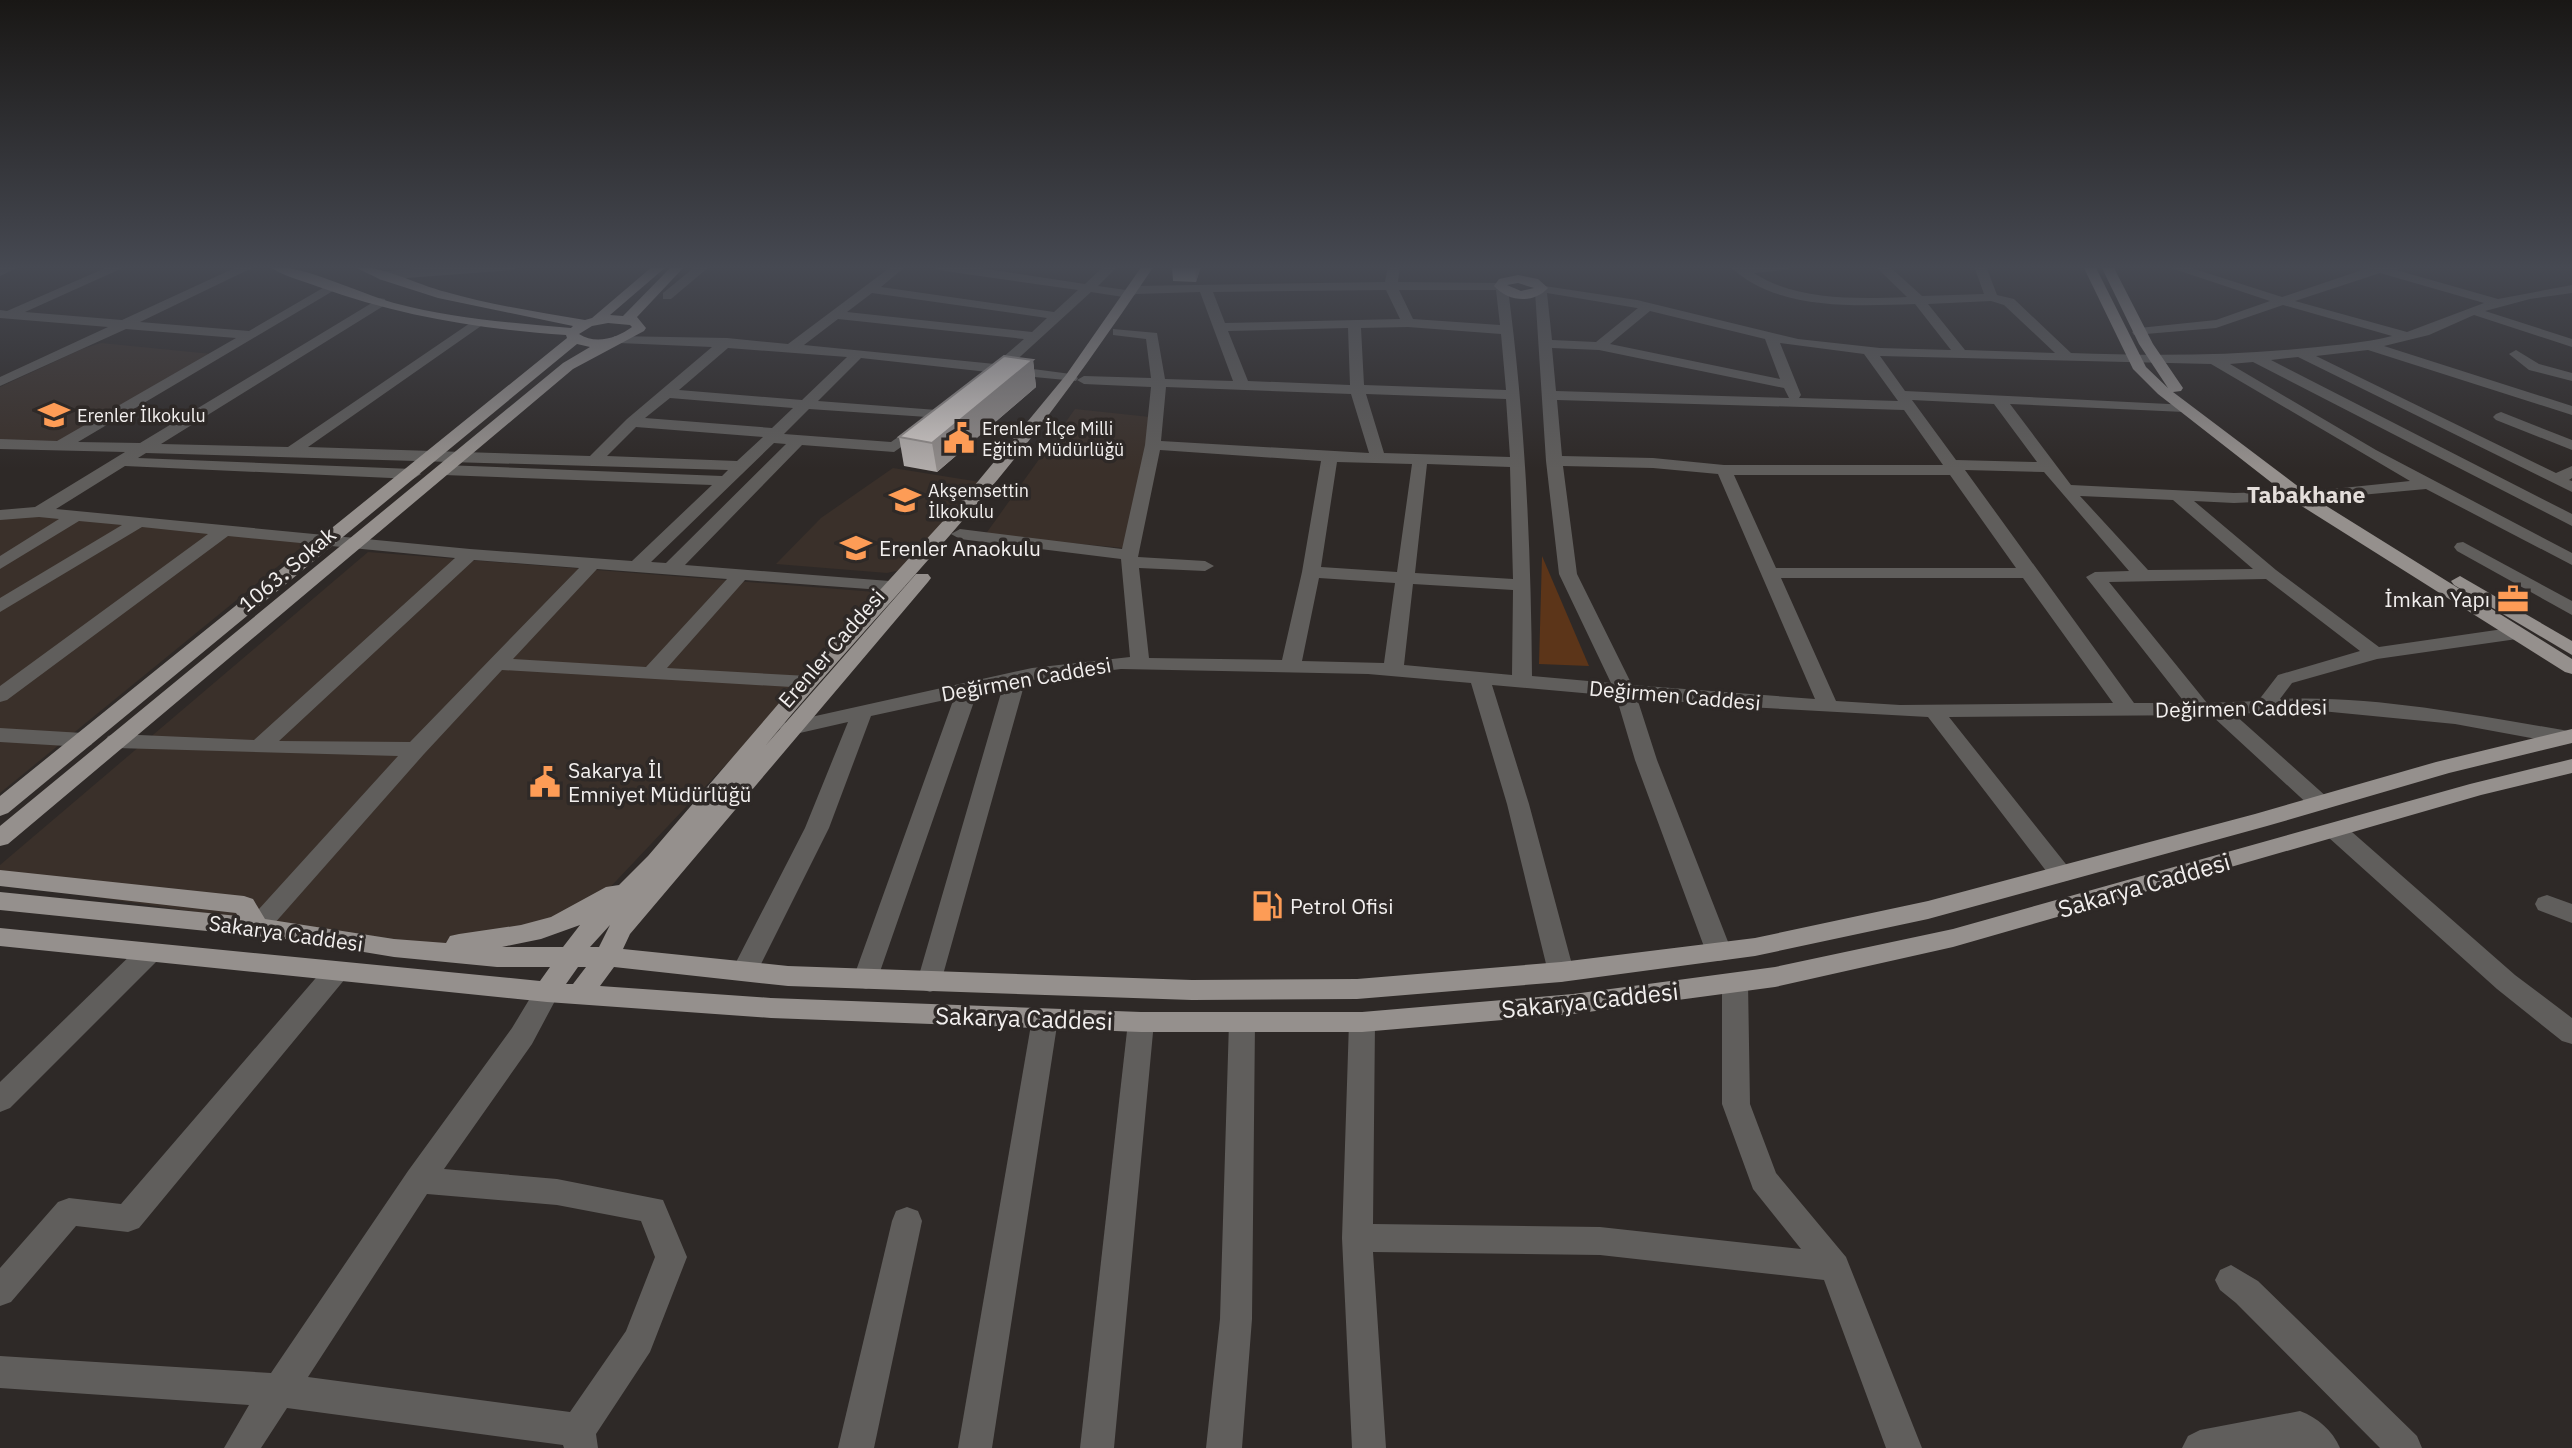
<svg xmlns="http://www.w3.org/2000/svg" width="2572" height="1448" font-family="'IBM Plex Sans',sans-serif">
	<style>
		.built { fill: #3a302a }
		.green { fill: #5c3519 }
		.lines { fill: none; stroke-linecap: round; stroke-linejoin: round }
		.minor { fill: #605e5c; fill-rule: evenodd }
		.major { fill: #95908d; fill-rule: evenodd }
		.wall { fill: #b0aba9 }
		.shaded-wall { fill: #908b89 }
		.building { fill: #cdc7c4; stroke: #908b89; stroke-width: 2 }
		.labels { text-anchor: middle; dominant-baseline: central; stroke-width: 7; stroke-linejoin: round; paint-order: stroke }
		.far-poi-label { font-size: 18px; fill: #f2efee; stroke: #2e2927; text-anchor: start }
		.poi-label { font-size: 21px; fill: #f2efee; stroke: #2e2927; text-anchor: start }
		.street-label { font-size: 21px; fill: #f2efee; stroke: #2e2927 }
		.far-district-label { font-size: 23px; font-weight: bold; fill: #e4dedb; stroke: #2e2927 }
		.near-street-label { font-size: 24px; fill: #f2efee; stroke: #2e2927 }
	</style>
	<rect width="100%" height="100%" fill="#2e2927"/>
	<g class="built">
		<path d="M 101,343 L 212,354 L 55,445 L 0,442 L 0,387 L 82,349 Z"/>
		<path d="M 1075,409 L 1150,417 L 1135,549 L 985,535 Z"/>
		<path d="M 893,468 L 980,482 L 905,569 L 887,573 L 776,564 L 821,518 Z"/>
		<path d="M 30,514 L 309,541 L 0,793 L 0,515 Z"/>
		<path d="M 368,552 L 888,593 L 583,916 L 441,948 L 0,883 L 0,865 Z"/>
	</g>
	<path class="green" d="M 1542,556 L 1589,666 L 1539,664 Z"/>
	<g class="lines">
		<g class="minor">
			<path d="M 3,266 L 21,266 L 0,276 L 0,268 Z"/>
			<path d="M 110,266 L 127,266 L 25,312 L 122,320 L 239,266 L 256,266 L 140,322 L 249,331 L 328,285 L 332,284 L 338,288 L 78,442 L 140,443 L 380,298 L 385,299 L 385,305 L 161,444 L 288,447 L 476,319 L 483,323 L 481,326 L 308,447 L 590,456 L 627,419 L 712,347 L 619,343 L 614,342 L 614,336 L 727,338 L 788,344 L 892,266 L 906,266 L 881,287 L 1054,312 L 1078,290 L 938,270 L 932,266 L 966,266 L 1085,284 L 1104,266 L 1118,266 L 1098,286 L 1126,290 L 1132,286 L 1385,282 L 1388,266 L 1400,266 L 1398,282 L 1504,283 L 1508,289 C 1525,417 1531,547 1532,676 L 1611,683 L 1559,574 L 1546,461 L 1535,291 L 1538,285 L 1637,300 L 1798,339 L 1880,348 L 1951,350 L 1915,304 C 1856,306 1775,311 1730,266 L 1792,266 L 1786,270 L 1754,273 C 1795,301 1859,299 1907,297 L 1875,266 L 1889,266 L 1922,296 L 1984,294 L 1974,266 L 1986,266 L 1997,295 L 2014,299 L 2071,353 C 2151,356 2228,356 2307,348 C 2336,345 2364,343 2392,336 L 2283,305 L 2216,328 L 2134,335 L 2132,332 L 2139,328 L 2216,320 L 2270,301 L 2165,266 L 2185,266 L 2282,297 L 2359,271 L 2378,266 L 2406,266 L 2396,270 L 2498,299 L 2572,285 L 2572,293 L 2530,299 L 2485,311 L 2572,339 L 2572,347 L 2474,315 L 2429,335 L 2384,346 L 2572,406 L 2572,415 L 2368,350 L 2316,356 L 2556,473 L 2572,466 L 2572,478 L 2569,480 L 2572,481 L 2572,492 L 2298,357 L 2271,360 L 2572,514 L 2572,526 L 2253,362 L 2230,364 L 2376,450 L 2572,553 L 2572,565 L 2426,489 L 2317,499 L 2315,495 L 2323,490 L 2410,481 L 2211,364 L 1880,356 L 1905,391 L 2189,405 L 2191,408 L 2184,412 L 2010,404 L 2071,485 L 2234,493 L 2304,491 L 2306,495 L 2298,500 L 2234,503 L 2194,501 L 2276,570 L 2379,647 L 2517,627 L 2527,633 L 2517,639 L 2377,659 L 2292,683 L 2280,699 C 2372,695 2473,715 2563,730 L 2571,732 L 2572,739 L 2563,744 L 2455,724 L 2311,710 L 2234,714 L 2328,798 L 2331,803 L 2328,808 L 2320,810 L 2312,808 L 2211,715 L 1949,717 L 2069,868 L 2073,874 L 2069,880 L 2061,882 L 2053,880 L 1928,717 L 1729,706 L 1637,698 L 1657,760 L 1732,952 L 1728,959 L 1719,961 L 1710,959 L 1706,952 L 1635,760 L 1616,696 L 1492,685 L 1529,804 L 1574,972 L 1570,979 L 1561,982 L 1552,979 L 1548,972 L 1507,804 L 1471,683 L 1368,674 L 1121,669 L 1032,680 L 1025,682 L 939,989 L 930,992 L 921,989 L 917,982 L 1003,686 L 977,693 L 875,986 L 866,989 L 857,986 L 853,979 L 954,698 L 871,716 L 829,828 L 758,970 L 754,977 L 745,980 L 736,977 L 732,970 L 805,828 L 848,722 L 791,735 L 784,733 L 780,728 L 784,723 L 1032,668 L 1130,657 L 1121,559 L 960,539 L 951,534 L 960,529 L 1122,549 L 1145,445 L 1151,387 L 1084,384 L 1077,380 L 1084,376 L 1151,378 L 1146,339 L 1113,335 L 1113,329 L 1157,333 L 1165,379 L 1233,381 L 1200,292 L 1136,294 L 1130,298 L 1091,292 L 1010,366 L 1071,374 L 1078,378 L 1076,381 L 1002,374 L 994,377 L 989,376 L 988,372 L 861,358 L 818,401 L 937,410 L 945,415 L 942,418 L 809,409 L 784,434 L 891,442 L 918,423 L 928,423 L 931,426 L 894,452 L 802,445 L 685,565 L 902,582 L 905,586 L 896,591 L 745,580 L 667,668 L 808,676 L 815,678 L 818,682 L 815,686 L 808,688 L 502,670 L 424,754 L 266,933 L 257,936 L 248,933 L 245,927 L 248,921 L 398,756 L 116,748 L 108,746 L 105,741 L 108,736 L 116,734 L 254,740 L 455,558 L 228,536 L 7,700 L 0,702 L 0,686 L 208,534 L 142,527 L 0,612 L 0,598 L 122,525 L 79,521 L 0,569 L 0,556 L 59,519 L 39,517 L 0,520 L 0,510 L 35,507 L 125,452 L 0,449 L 0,439 L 57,441 L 236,338 L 126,329 L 0,386 L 0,377 L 108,327 L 0,318 L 0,310 L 7,311 ZM 2380,273 L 2484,303 L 2407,332 L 2295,301 ZM 1386,290 L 1400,319 L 1225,323 L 1213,292 ZM 1399,290 L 1496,290 L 1500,325 L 1413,319 ZM 872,293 L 1047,318 L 1032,332 L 847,312 ZM 1547,293 L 1637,308 L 1638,308 L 1596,342 L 1552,340 ZM 1991,301 L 2004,305 L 2055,353 L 1965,350 L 1928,304 ZM 1650,311 L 1765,339 L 1780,379 L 1610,344 ZM 838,319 L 1024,339 L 995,364 L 804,345 ZM 1408,327 L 1501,334 L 1506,390 L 1364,385 L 1361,328 ZM 1348,328 L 1350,385 L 1248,381 L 1228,331 ZM 1780,343 L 1864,354 L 1898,401 L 1799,398 L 1801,395 ZM 728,348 L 847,357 L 802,400 L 679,390 ZM 1552,348 L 1599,350 L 1784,388 L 1789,398 L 1556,391 ZM 1166,387 L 1351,394 L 1369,453 L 1161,441 ZM 1366,394 L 1506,399 L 1510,457 L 1384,453 ZM 670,398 L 793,408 L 772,428 L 645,418 ZM 1557,400 L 1904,410 L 1943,465 L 1724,465 L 1653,458 L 1562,456 ZM 1912,400 L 1994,404 L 2037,462 L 1956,460 ZM 636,427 L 763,437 L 737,461 L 607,456 ZM 774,443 L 786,444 L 666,563 L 651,562 ZM 1160,450 L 1321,461 L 1302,572 L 1282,660 L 1149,658 L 1139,568 L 1205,571 L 1214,566 L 1205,561 L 1138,557 ZM 146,453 L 728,470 L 722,476 L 444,465 L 436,470 L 444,475 L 712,485 L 632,561 L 470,549 L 56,509 L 125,466 L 413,479 L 421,474 L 413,469 L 138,458 ZM 1337,462 L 1412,464 L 1397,572 L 1321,567 ZM 1427,464 L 1510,467 L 1513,579 L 1415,573 ZM 1563,466 L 1653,468 L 1718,474 L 1815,699 L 1632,685 L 1577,574 ZM 1965,470 L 2044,472 L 2129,571 L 2095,572 L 2086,577 L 2185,703 L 2134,703 ZM 1734,475 L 1950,475 L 2016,568 L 1776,568 ZM 2080,496 L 2173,500 L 2253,569 L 2148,570 ZM 474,560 L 579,568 L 410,742 L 279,741 ZM 597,569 L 727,579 L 646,667 L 513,659 ZM 1319,578 L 1395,583 L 1384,663 L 1302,661 ZM 1781,578 L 2023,578 L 2113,703 L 1900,705 L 1836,701 ZM 2266,579 L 2360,651 L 2278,675 L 2258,701 L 2207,703 L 2109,582 ZM 1413,584 L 1513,590 L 1512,675 L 1404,665 Z"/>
			<path d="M 433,266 L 519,266 L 513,270 L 380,280 L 374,276 L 380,272 Z"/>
			<path d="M 696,266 L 710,266 L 671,299 L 663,299 L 663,293 Z"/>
			<path d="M 2516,350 L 2539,364 L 2572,373 L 2572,381 L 2529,370 L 2509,354 Z"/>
			<path d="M 2501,412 L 2572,440 L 2572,450 L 2496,420 L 2493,417 L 2496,414 Z"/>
			<path d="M 2463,542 L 2572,601 L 2572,615 L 2457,551 L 2454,547 L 2457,543 Z"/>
			<path d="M 0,728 L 83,733 L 91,735 L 94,740 L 91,745 L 83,747 L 0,742 Z"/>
			<path d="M 2336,823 L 2344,825 L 2515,975 L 2572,1018 L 2572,1044 L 2562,1041 L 2497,989 L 2328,837 L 2324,831 L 2328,825 Z"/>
			<path d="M 2547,895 L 2572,904 L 2572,923 L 2538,910 L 2535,904 L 2538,898 Z"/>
			<path d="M 149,944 L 158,946 L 162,953 L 158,960 L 10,1108 L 0,1112 L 0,1082 L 140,946 Z"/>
			<path d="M 336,962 L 345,965 L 349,972 L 345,979 L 139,1228 L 128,1232 L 76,1226 L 11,1302 L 0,1306 L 0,1268 L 58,1202 L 69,1198 L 121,1204 L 327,965 Z"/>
			<path d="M 1735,973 L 1744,976 L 1748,983 L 1750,1104 L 1776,1173 L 1846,1257 L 1922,1448 L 1886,1448 L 1824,1280 L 1600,1255 L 1373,1252 L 1386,1448 L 1352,1448 L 1342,1238 L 1349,1022 L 1353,1015 L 1362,1012 L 1371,1015 L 1375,1022 L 1373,1224 L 1600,1227 L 1801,1249 L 1753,1189 L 1722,1104 L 1722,983 L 1726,976 Z"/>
			<path d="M 547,982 L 556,985 L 560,992 L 556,999 L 532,1044 L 444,1169 L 557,1179 L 663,1200 L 687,1257 L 650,1352 L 596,1434 L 598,1448 L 564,1448 L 563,1445 L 287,1408 L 261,1448 L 224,1448 L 249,1405 L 0,1388 L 0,1356 L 271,1373 L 408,1171 L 512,1028 L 538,985 ZM 427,1194 L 557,1205 L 641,1221 L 655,1257 L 626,1331 L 570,1412 L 308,1377 Z"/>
			<path d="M 1045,1009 L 1054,1012 L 1058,1019 L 992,1448 L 958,1448 L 1032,1019 L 1036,1012 Z"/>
			<path d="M 1141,1012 L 1150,1015 L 1154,1022 L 1114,1448 L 1080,1448 L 1128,1022 L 1132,1015 Z"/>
			<path d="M 1242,1012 L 1251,1015 L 1255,1022 L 1252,1319 L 1242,1448 L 1206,1448 L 1220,1319 L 1229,1022 L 1233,1015 Z"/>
			<path d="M 907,1207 L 918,1211 L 922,1221 L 874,1448 L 838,1448 L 892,1221 L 896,1211 Z"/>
			<path d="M 2231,1265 L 2258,1281 L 2417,1436 L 2422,1448 L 2380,1448 L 2236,1303 L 2220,1290 L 2215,1280 L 2220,1270 Z"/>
			<path d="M 2300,1411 C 2318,1418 2332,1430 2340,1448 L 2182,1448 L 2188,1436 L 2200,1430 Z"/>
		</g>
		<g class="major">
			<path d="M 269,266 C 306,266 356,292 394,303 C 451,318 511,323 571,328 L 573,326 L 438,298 L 382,280 L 352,266 C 384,266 415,284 446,292 C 491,305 538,312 585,320 L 592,318 L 653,266 L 667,266 L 610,315 L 623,316 L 672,266 L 685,266 L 637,317 L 646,328 L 644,331 L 573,369 L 8,844 L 0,846 L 0,826 L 563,363 L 590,347 L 577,344 L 8,813 L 0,816 L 0,796 L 567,338 L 566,335 C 480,329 399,316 319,287 C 303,281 282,276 269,266 ZM 608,323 L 630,325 L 632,327 C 617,338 596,345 579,334 L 592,326 Z"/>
			<path d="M 1142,266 L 1154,266 C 1098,349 1041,430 976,505 C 907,586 834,663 766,745 L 916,574 L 928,574 L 931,578 L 928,582 L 630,934 L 623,949 L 788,966 L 1192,980 L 1357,979 L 1561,962 L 1755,938 L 1928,901 L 2255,814 L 2436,762 L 2572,729 L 2572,743 L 2449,773 L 2267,826 L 1928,919 L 1755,956 L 1561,982 L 1357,999 L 1192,1000 L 788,986 L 614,967 L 600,986 L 771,998 L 1141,1012 L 1362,1012 L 1573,994 L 1775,967 L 1953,929 L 2470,784 L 2572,759 L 2572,773 L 2481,795 L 1953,947 L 1775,987 L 1573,1014 L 1362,1032 L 1141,1032 L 771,1018 L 547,1002 L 0,946 L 0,928 L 540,981 L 550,967 L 497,967 L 394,957 L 285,939 L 0,910 L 0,892 L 238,916 L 236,913 L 0,886 L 0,870 L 244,896 L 253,899 L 265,919 L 394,939 L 446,943 L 450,936 L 459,934 L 521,925 L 551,917 L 606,887 L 619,885 L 648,856 L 816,660 L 965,497 L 1066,375 ZM 580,925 L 563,947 L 502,947 L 541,939 ZM 610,925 L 599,947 L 590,947 ZM 578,967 L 586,967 L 573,984 L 566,984 Z"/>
			<path d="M 2083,266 L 2095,266 L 2146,367 L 2168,388 L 2139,344 L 2101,266 L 2113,266 L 2153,344 L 2183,388 L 2181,391 L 2173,392 L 2312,497 L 2572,659 L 2572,674 L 2565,672 L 2300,505 L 2158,394 L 2133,369 Z"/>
			<path d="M 1518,275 L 1538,279 L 1548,288 C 1534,304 1508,302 1494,286 L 1499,279 ZM 1518,283 L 1534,288 L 1521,291 L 1507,285 Z"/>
			<path d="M 2460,576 L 2572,641 L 2572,655 L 2454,585 L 2451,581 Z"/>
		</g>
	</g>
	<g class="wall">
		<path d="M 1172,266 L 1201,266 L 1196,282 L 1173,281 Z"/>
		<path d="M 1033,360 L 1036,387 L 937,472 L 904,466 L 899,437 Z"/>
	</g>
	<g class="shaded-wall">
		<path d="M 1195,266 L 1201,266 L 1196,282 Z"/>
		<path d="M 1033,360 L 1036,387 L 937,472 L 932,443 Z"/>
	</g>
	<path class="building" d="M 1004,356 L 1033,360 L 932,443 L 899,437 Z"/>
	<linearGradient id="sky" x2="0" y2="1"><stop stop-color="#191715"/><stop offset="0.57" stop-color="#464952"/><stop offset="1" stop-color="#464952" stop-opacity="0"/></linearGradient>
	<rect width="2572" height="469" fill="url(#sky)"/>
	<defs>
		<symbol id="school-bare" viewBox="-9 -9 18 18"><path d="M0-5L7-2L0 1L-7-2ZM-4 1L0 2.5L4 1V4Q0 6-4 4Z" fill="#fd9c56" stroke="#2e2927" stroke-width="2.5" paint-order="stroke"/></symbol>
		<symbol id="civic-bare" viewBox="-9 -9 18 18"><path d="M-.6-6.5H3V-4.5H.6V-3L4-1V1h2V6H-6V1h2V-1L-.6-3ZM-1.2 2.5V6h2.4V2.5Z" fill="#fd9c56" stroke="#2e2927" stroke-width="2.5" paint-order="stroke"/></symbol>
		<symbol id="office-bare" viewBox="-9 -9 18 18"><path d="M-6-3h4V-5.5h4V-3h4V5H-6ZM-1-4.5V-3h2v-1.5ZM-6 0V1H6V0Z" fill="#fd9c56" stroke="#2e2927" stroke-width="2.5" paint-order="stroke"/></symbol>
		<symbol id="fuel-bare" viewBox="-9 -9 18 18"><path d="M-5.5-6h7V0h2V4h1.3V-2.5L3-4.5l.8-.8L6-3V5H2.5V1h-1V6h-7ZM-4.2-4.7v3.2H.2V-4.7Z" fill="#fd9c56" stroke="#2e2927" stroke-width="2.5" paint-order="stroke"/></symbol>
	</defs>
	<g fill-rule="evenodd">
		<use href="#school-bare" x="32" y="393" width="44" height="44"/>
		<use href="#civic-bare" x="937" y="416" width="44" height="44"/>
		<use href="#school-bare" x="883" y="478" width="44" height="44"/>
		<use href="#school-bare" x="834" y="526" width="44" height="44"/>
		<use href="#office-bare" x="2491" y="577" width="44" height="44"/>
		<use href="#civic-bare" x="523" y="760" width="44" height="44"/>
		<use href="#fuel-bare" x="1245" y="884" width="44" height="44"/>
	</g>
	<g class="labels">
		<g class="far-poi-label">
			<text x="77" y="415">Erenler İlkokulu</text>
			<text x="982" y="428">Erenler İlçe Milli<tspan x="982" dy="21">Eğitim Müdürlüğü</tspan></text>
			<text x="928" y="490">Akşemsettin<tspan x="928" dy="21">İlkokulu</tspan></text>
		</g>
		<g class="poi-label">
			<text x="879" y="548">Erenler Anaokulu</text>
			<text x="2490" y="599" text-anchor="end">İmkan Yapı</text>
			<text x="568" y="770">Sakarya İl<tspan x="568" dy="24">Emniyet Müdürlüğü</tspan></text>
			<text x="1290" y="906">Petrol Ofisi</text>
		</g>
		<g class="street-label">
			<text transform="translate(287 569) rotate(-40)">1063. Sokak</text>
			<text transform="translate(831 648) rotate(-49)">Erenler Caddesi</text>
			<text transform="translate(1026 679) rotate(-10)">Değirmen Caddesi</text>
			<text transform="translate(1675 695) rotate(5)">Değirmen Caddesi</text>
			<text transform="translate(2241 708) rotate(-1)">Değirmen Caddesi</text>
			<text transform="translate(286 933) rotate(8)">Sakarya Caddesi</text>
		</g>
		<g class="far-district-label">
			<text x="2306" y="494">Tabakhane</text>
		</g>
		<g class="near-street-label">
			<text transform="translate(2144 885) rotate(-16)">Sakarya Caddesi</text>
			<text transform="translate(1590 1000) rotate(-6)">Sakarya Caddesi</text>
			<text transform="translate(1024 1018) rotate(2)">Sakarya Caddesi</text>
		</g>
	</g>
</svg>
